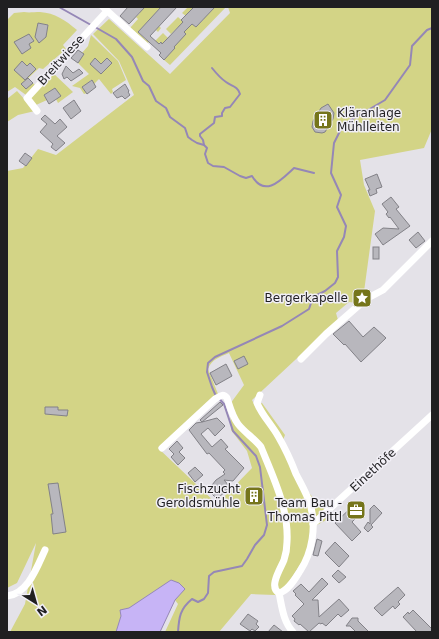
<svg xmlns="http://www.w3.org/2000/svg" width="439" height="639" font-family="'DejaVu Sans',sans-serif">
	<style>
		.green { fill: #d3d486; fill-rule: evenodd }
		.water { fill: #c7b4f6; stroke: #9587b6 }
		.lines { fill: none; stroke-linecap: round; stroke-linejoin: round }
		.stream { stroke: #9587b6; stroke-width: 2 }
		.building { fill: #b8b7bd; stroke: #828187 }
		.street { stroke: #fff; stroke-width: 7 }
		.labels { text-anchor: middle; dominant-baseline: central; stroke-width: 3; stroke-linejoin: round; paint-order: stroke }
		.street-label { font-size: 12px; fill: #201f21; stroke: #f1eff6 }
		.poi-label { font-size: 12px; fill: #201f21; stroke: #f1eff6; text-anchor: end }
	</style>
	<rect width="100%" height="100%" fill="#e4e2e8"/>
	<g class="green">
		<path d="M 134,7 L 161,7 L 151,18 L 161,28 L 158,32 L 156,30 L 157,29 L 148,21 L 138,32 L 146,40 L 147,39 L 150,40 L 148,43 L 130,28 L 138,19 L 136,17 L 140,13 Z"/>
		<path d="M 188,7 L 199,7 L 207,15 L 215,7 L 226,7 L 170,65 L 164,60 L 175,48 L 166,40 L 162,44 L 160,42 L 155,48 L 155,41 L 163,33 L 175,45 L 185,34 L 178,27 L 171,34 L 166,29 L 178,17 L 189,27 L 192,24 L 196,27 L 204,19 L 193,8 L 186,16 L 182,13 Z"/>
		<path d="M 228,7 L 432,7 L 432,129 L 424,148 L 360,160 L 364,185 L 375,211 L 363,299 L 358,303 L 349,302 L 336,313 L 338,320 L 252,400 L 255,406 L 262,403 L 285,435 L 283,440 L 304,488 L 332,517 L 315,526 L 305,557 L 285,588 L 275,595 L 251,594 L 219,632 L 165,632 L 178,604 L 175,600 L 184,589 L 171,580 L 129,608 L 120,610 L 121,616 L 116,632 L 10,632 L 25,604 L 36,543 L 17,583 L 7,588 L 7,171 L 23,168 L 38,149 L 56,155 L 134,95 L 119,61 L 93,34 L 109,19 L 170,74 L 230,13 ZM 229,353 L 244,385 L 230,404 L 231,430 L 247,451 L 252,468 L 217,504 L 158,448 L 218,394 L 208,369 C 212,359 220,357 229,353 Z"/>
		<path d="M 24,12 C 29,13 34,12 40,12 C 55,13 65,20 77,30 L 63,45 L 66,49 L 43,69 L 39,68 L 22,84 L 26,89 L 33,83 L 35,85 L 26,95 L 15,87 L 7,92 L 7,20 L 14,13 ZM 38,23 L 48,25 L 46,36 L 36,34 Z"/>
		<path d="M 91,35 L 118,61 L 126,80 L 112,89 L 113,92 L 111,94 L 99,79 L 94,84 L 91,80 L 83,87 L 87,93 L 84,94 L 80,88 L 72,86 L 89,74 L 78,63 L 84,54 L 82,53 L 88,46 Z"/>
		<path d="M 53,73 L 73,92 L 58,103 L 56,99 L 61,96 L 55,88 L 44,95 L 47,100 L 36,105 L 31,99 L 31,96 Z"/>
		<path d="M 17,91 L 35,111 L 18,115 L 7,122 L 7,99 Z"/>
	</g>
	<path class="water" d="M 171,580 L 179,583 L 185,589 L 175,600 L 160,632 L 116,632 L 121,616 L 120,610 L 129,608 Z"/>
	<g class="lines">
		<g class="stream">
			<path d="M 59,7 L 91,25"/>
			<path d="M 95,27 L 116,39 L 132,57 L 143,81 L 149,86 L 156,101 L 166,108 L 170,117 L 185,128 L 188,137 L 192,140 L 197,143 L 204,145 L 207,148 L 205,154 L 208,163 L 213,166 L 224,167 L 240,176 L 246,178 L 252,176 C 265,198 281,180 294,168 L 314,173"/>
			<path d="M 204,145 L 203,140 L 200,136 L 200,134 L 214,123 L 215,117 L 222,116 L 222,113 L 225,108 L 230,107 L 240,94 C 238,86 231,86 226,82 C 220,78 216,73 212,68"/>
			<path d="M 178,632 C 179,617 180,609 192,599 L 198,602 L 204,599 L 208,593 L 209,576 L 214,572 L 242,566 L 247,559 L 255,545 L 264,535 L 267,525 L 260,467 L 256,456 L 233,431 L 224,404 L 215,394 L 212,387 L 207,372 L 208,363 L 215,357 L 282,326 L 309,309 L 313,297 L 325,291 L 335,283 L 338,277 L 337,251 L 344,237 L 346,226 L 337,207 L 341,195 L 331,173 L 334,143 L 340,131 L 346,123 L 385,100 L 410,65 L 412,46 L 427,30 L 432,28"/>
		</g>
	</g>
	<g class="building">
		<path d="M 128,7 L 145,7 L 129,24 L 120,16 Z"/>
		<path d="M 161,7 L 177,7 L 150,36 L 159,44 L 161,42 L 162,44 L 166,40 L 183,22 L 181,20 L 194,7 L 215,7 L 196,27 L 192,24 L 184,32 L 186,34 L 174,47 L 175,48 L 164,60 L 159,55 L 161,53 L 138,32 Z"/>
		<path d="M 38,23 L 48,25 L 46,37 L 39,43 L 35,37 Z"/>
		<path d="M 29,34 L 34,41 L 29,44 L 31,48 L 22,54 L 14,42 Z"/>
		<path d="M 78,50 L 84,54 L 78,63 L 71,58 Z"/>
		<path d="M 95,58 L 101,64 L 107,58 L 112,63 L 101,74 L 90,64 Z"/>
		<path d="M 22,61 L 27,66 L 30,63 L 36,69 L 25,80 L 14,70 Z"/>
		<path d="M 66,66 L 73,73 L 79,69 L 83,73 L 71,81 L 67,77 L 64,79 L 62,74 Z"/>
		<path d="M 28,78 L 33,83 L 26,89 L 21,84 Z"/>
		<path d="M 92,80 L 96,87 L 87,94 L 82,87 Z"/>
		<path d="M 125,84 L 129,91 L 128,92 L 130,95 L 125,99 L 122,96 L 117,98 L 113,93 Z"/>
		<path d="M 55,88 L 61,96 L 49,104 L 44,95 Z"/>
		<path d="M 74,100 L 81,111 L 71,119 L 63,108 Z"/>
		<path d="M 328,104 L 334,113 L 333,119 L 325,132 L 322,133 L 315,132 L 312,127 L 313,121 L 321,108 Z"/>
		<path d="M 45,115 L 55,124 L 60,119 L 67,127 L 57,136 L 65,143 L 56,151 L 51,147 L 53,144 L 40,132 L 47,124 L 41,119 Z"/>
		<path d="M 25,153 L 32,158 L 26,166 L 19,161 Z"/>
		<path d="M 377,174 L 382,187 L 376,189 L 377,193 L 370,196 L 368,190 L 370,190 L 365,179 Z"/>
		<path d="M 391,197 L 399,207 L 396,209 L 410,226 L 383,245 L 375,234 L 383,228 L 399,229 L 390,217 L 389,218 L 386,214 L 388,212 L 382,204 Z"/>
		<path d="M 418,232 L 425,241 L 416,248 L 409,240 Z"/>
		<rect x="373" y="247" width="6" height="12"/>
		<path d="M 349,321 L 363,337 L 374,327 L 386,338 L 361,362 L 345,344 L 344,345 L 333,334 Z"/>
		<path d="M 244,356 L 248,364 L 238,369 L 234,361 Z"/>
		<path d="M 226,364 L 232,376 L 216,385 L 210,373 Z"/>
		<path d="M 220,402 L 223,405 L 202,422 L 217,418 L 225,426 L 215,436 L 208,428 L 201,434 L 212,447 L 221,439 L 228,447 L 225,449 L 244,468 L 233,481 L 224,480 L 230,487 L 217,499 L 208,490 L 216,480 L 225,474 L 223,472 L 225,470 L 209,453 L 207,454 L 189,430 L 196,423 L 202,422 L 200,420 Z"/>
		<path d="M 45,407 L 58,407 L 58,410 L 68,410 L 67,416 L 45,414 Z"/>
		<path d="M 177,441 L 183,448 L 179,452 L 185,458 L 178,465 L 171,457 L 174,454 L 169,449 Z"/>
		<path d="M 195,467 L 203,475 L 195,482 L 188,473 Z"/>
		<path d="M 58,483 L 66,532 L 53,534 L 51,514 L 53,514 L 48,484 Z"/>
		<path d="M 254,491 L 258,497 L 253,501 L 249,495 Z"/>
		<path d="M 358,501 L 365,509 L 352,522 L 361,532 L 352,541 L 335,523 Z"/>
		<path d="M 374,505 L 382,513 L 371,525 L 373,527 L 368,532 L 364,528 L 368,522 L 370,524 L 370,509 Z"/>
		<path d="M 317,539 L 322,541 L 318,556 L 313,555 Z"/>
		<path d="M 335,542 L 349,556 L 339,567 L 325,553 Z"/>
		<path d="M 338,570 L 346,577 L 339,583 L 332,576 Z"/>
		<path d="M 322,578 L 328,584 L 312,600 L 318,600 L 319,617 L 339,599 L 349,610 L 341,617 L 338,614 L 326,626 L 322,623 L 321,624 L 319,623 L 309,632 L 300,624 L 299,625 L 294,621 L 295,619 L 292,616 L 304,604 L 295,595 L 296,594 L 293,591 L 301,584 L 309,592 Z"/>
		<path d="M 398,587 L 405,595 L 398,602 L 400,604 L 395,609 L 393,606 L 382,616 L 374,608 Z"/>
		<path d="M 413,610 L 432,629 L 432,632 L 417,632 L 403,617 L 408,612 L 409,614 Z"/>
		<path d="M 248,614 L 258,621 L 256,624 L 259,627 L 255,631 L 252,629 L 250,631 L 240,624 Z"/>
		<path d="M 352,618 L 358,618 L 358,621 L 369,632 L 356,632 L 350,626 L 346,626 Z"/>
		<path d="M 274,625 L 283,632 L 268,632 Z"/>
	</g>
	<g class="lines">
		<g class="street">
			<path d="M 103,7 L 147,47"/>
			<path d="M 37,111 L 27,98 L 107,11"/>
			<path d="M 301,359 L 326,334 L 366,299 L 383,290 L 432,241"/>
			<path d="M 260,395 L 257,403 C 262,415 271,424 278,436 C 285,448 291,461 296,474 C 301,484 307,494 310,504 C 317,526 312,553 300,571 C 295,579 288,591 279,593 C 282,607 283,621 293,632"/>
			<path d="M 162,448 L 215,399 C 220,396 223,393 227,398 C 230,407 232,416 238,424 C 245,433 254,438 261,447 C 273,477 289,509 287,542 C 287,548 286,554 284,560 C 281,568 268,587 279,593"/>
			<path d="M 313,524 L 432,415"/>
			<path d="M 7,596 C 28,594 37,567 45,550"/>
		</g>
	</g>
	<defs>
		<symbol id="building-square" viewBox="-11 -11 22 22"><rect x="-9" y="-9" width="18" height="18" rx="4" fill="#75751b" stroke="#f1eff6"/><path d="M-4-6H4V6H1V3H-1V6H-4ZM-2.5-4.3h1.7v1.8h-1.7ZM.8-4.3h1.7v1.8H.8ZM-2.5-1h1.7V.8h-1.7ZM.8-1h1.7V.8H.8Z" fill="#fff"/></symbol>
		<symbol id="sight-square" viewBox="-11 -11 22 22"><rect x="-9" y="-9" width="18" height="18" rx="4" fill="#75751b" stroke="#f1eff6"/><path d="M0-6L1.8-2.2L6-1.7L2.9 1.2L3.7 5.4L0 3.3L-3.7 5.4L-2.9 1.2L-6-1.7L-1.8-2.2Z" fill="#fff"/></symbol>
		<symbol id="office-square" viewBox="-11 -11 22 22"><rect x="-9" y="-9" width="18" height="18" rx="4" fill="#75751b" stroke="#f1eff6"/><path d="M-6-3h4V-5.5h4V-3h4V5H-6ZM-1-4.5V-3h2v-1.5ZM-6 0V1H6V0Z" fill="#fff"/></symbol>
	</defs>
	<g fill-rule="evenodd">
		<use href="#building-square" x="312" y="109" width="22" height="22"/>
		<use href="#sight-square" x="351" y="287" width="22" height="22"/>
		<use href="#building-square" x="243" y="485" width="22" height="22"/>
		<use href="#office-square" x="345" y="499" width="22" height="22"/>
	</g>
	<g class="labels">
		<g class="street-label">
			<text transform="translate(61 60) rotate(-48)">Breitwiese</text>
			<text transform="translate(373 470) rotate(-43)">Einethöfe</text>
		</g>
		<g class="poi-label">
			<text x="337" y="113" text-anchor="start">Kläranlage<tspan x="337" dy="14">Mühlleiten</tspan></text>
			<text x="348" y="298">Bergerkapelle</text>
			<text x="240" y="489">Fischzucht<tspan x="240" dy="14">Geroldsmühle</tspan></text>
			<text x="342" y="503">Team Bau -<tspan x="342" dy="14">Thomas Pittl</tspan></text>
		</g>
	</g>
	<rect width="439" height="639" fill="none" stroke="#201f21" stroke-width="16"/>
	<g transform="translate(36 603) rotate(143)" stroke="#f1eff6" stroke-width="3" paint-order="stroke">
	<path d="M0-3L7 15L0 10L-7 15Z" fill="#201f21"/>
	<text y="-6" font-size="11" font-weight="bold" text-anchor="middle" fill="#201f21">N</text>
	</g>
</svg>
